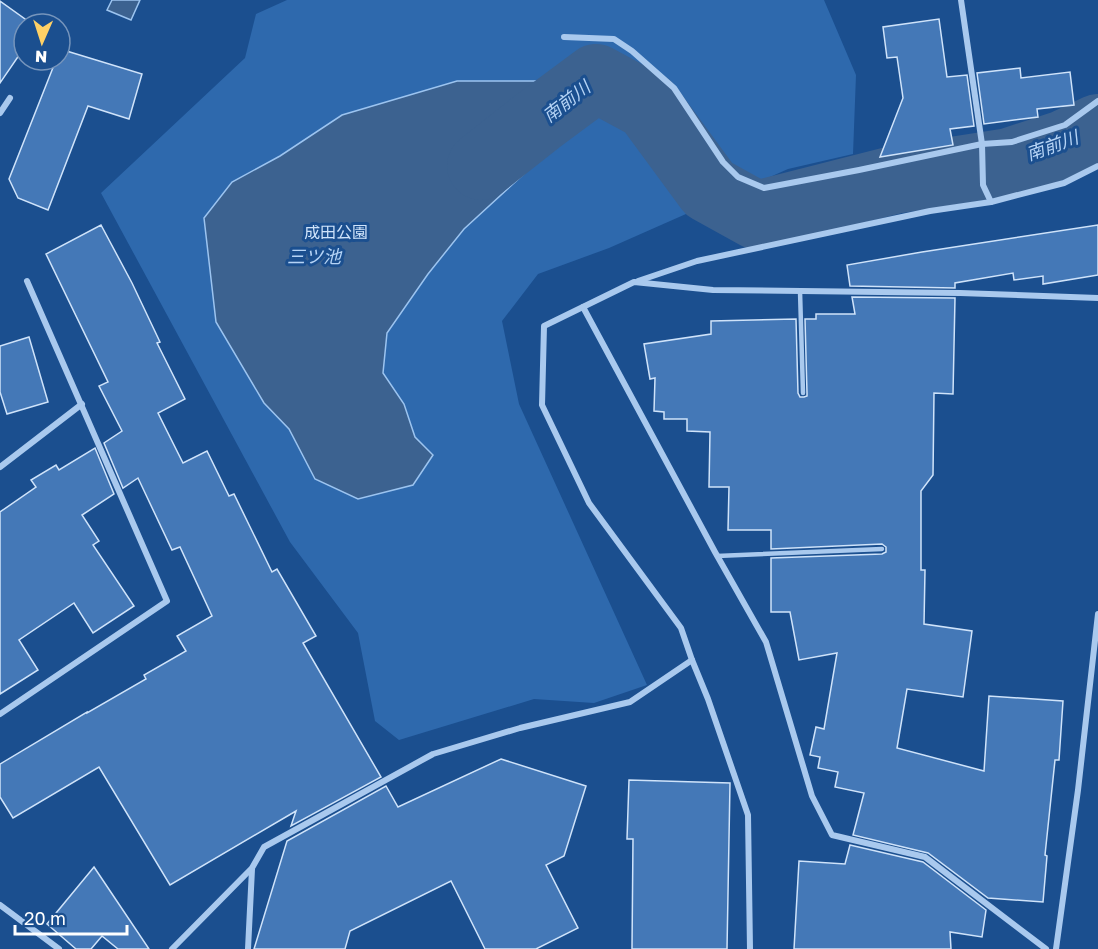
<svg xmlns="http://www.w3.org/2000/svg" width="1098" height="949" font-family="'Golos Text','Noto Sans JP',sans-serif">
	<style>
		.green { fill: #2e69ad }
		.water { fill: #3c6290; stroke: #9cc4f0; stroke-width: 1.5 }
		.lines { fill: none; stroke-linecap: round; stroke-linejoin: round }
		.river { stroke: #3c6290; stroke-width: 68 }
		.building { fill: #4478b7; stroke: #cfe3fa; stroke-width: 1.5 }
		.service { stroke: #a9c9ee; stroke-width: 4.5 }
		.minor { stroke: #a9c9ee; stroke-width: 6 }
		.labels { text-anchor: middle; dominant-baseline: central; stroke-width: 6; stroke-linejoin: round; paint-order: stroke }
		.park-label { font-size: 16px; fill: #cfe3fa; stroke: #1b4f8f }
		.water-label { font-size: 18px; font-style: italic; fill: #b5d3f5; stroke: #1b4f8f }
	</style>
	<rect width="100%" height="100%" fill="#1b4f8f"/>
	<path class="green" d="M 287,0 L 824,0 L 856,75 L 853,154 L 788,169 L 609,248 L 538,274 L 502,321 L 519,404 L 647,685 L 594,703 L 534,699 L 399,740 L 375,721 L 358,633 L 290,542 L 101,193 L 245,58 L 256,14 Z"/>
	<g class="water">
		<path d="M 112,0 L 140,0 L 131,20 L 107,10 Z"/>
		<path d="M 457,81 L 536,81 L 563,121 L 538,161 L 464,229 L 428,274 L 387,333 L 383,373 L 404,404 L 415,437 L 433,455 L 413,485 L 358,499 L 315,479 L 289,429 L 264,403 L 216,322 L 204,218 L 232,182 L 280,156 L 342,115 Z"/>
	</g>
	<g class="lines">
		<path class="river" d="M 481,166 L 538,121 L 596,78 L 648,106 L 709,189 L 756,215 L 894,180 L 1009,162 L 1064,144 L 1098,128"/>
	</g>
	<g class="building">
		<path d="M 0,1 L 32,24 L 24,24 L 24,48 L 0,83 Z"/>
		<path d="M 939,19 L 947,77 L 967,75 L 974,126 L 950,129 L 953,145 L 880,157 L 903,98 L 897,57 L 887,58 L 883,27 Z"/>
		<path d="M 60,49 L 142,74 L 129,119 L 88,106 L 48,210 L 18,198 L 9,179 L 56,60 L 60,60 Z"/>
		<path d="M 1020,68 L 1021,78 L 1070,72 L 1074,105 L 1037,109 L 1038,117 L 984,124 L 977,73 Z"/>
		<path d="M 101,225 L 132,283 L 160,342 L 157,343 L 185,399 L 158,413 L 183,463 L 207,451 L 229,496 L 234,494 L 272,572 L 277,569 L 316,636 L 303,643 L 381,777 L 291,826 L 296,811 L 170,885 L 99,767 L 13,818 L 0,797 L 0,764 L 87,712 L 87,713 L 146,679 L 144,675 L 186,651 L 177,636 L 212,616 L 180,547 L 172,550 L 138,478 L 123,488 L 104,443 L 122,431 L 99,386 L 108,382 L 46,254 Z"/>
		<path d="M 1098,225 L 1098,275 L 1043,284 L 1043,276 L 1014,280 L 1013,273 L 955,283 L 955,288 L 850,286 L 847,265 L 922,252 Z"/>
		<path d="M 852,297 L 955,298 L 953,394 L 934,393 L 933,475 L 921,491 L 921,570 L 925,570 L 924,624 L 972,631 L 963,697 L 907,689 L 897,748 L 984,771 L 989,696 L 1063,701 L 1059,760 L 1055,760 L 1045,855 L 1047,856 L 1043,902 L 988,898 L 928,853 L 853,835 L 864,793 L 835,787 L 838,772 L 818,768 L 820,757 L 810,755 L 816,727 L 824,729 L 837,653 L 799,660 L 790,612 L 771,612 L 771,558 L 882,554 L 886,552 L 886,547 L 882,544 L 771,549 L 771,530 L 728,530 L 729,487 L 709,487 L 710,432 L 687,431 L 687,419 L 664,419 L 664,412 L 654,411 L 655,378 L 650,379 L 644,344 L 711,334 L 711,321 L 796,319 L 798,393 L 800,397 L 804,397 L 807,396 L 807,393 L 805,319 L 816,319 L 816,314 L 855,314 Z"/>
		<path d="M 29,337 L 48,402 L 7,414 L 0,392 L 0,346 Z"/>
		<path d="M 95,448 L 114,494 L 82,515 L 99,541 L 93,545 L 134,606 L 93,633 L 74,603 L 19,640 L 38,670 L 0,694 L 0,512 L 36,487 L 31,480 L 56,465 L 59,470 Z"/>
		<path d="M 501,759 L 586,786 L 564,856 L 546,865 L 578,928 L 536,949 L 485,949 L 451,881 L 350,931 L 345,949 L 254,949 L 287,841 L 386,786 L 398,807 Z"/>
		<path d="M 629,780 L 730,783 L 727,949 L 632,949 L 633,839 L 627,839 Z"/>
		<path d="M 850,845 L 923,862 L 986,910 L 982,937 L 950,932 L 951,949 L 794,949 L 799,861 L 845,864 Z"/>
		<path d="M 94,867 L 149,949 L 118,949 L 102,936 L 91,949 L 76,949 L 47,924 Z"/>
	</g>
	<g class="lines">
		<g class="service">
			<path d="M 800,291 L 803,393"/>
			<path d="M 717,556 L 882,549"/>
		</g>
		<g class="minor">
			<path d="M 961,0 L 982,144 L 983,185 L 991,202"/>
			<path d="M 564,37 L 614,39 L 632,51 L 674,88 L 723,162 L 738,177 L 764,188 L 859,170 L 982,144 L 1012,142 L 1065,125 L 1098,101"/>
			<path d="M 0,113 L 10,98"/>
			<path d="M 638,281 L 697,261 L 930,211 L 991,202 L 1064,183 L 1098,166"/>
			<path d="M 583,307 L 715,552 L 766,642 L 812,796 L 832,835 L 925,857 L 1046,949"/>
			<path d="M 0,467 L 82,404"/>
			<path d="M 0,714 L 167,601 L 27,281"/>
			<path d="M 0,905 L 59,949"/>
			<path d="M 172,949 L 252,868 L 264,847 L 433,754 L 520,728 L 630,702 L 692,660"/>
			<path d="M 248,949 L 252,869"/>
			<path d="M 750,949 L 748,815 L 708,699 L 692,660 L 681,628 L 589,503 L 542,405 L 544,326 L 634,282 L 713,290 L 960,293 L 1098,298"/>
			<path d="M 1056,949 L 1078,790 L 1098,614"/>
		</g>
	</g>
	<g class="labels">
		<g class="park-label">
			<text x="336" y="232">成田公園</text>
		</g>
		<g class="water-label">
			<text transform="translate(566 101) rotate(-38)">南前川</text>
			<text transform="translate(1052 145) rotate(-20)">南前川</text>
			<text x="314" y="256">三ツ池</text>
		</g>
	</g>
	<g transform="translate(42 42) rotate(183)"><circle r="28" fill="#1b4f8f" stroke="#7695bc" stroke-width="1.5"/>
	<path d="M0-4.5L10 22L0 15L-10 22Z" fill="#ffd166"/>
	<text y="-9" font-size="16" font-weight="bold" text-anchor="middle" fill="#ffffff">N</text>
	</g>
	<path d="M15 925v9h112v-9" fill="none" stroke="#ffffff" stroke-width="3"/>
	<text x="24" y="925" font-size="18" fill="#ffffff" stroke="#1b4f8f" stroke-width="4.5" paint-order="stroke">20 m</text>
</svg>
